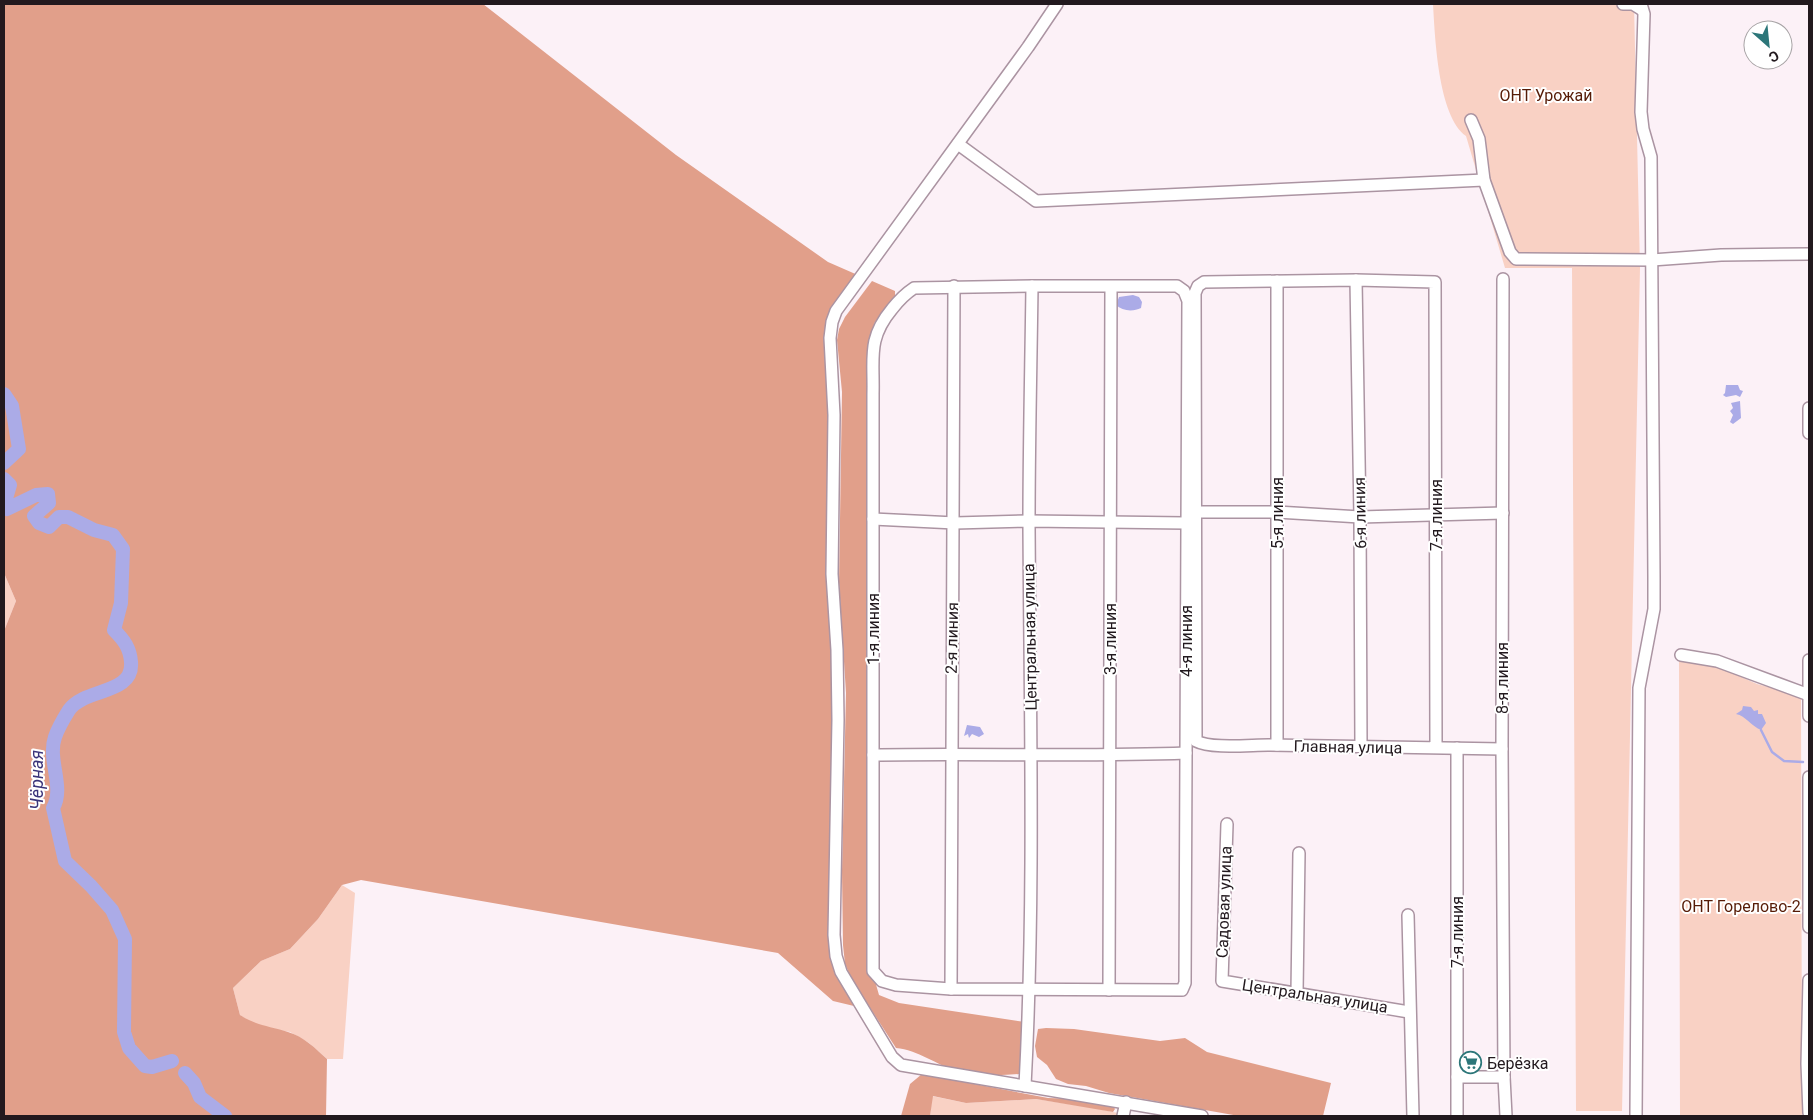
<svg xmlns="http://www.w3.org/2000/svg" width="1813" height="1120" font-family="Roboto,sans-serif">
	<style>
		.green { fill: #f9d1c4 }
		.forest { fill: #e19f8a }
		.water { fill: #ababe7 }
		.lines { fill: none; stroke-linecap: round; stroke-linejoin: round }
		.stream { stroke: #ababe7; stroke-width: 2.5 }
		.river { stroke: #ababe7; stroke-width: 14 }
		.minor-casing { stroke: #ab94a2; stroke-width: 14 }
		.minor { stroke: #fff; stroke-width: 11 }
		.labels { text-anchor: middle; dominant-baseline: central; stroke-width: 4; stroke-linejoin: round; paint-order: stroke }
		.park-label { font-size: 16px; fill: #561b06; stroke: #fff }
		.street-label { font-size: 16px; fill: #22191e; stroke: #fff }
		.poi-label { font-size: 16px; fill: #22191e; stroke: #fff; text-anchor: start }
		.water-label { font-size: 18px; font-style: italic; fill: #3b347a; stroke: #fff }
	</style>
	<rect width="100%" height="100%" fill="#fcf1f7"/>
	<g class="green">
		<path d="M 1433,4 L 1634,4 L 1640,268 L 1622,1111 L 1576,1111 L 1572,268 L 1505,268 L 1466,136 C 1438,116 1435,37 1433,4 Z"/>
		<path d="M 4,573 L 16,601 L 4,631 Z"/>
		<path d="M 1679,661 L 1721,668 L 1757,684 L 1801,696 L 1802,1116 L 1680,1116 Z"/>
		<path d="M 342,885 L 355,893 L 343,1059 L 327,1059 L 309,1043 L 290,1032 L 254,1025 L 240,1015 L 233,988 L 261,961 L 290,949 L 318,919 Z"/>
		<path d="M 932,1096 L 966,1103 L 1036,1099 L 1094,1108 L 1132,1116 L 930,1116 Z"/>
	</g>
	<g class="forest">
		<path d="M 4,4 L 483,4 L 676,155 L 828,262 L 860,276 L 838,304 L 829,392 L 834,654 L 830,958 L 854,1006 L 833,1001 L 778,953 L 361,880 L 342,885 L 318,919 L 290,949 L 261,961 L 233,988 L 240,1015 C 257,1026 270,1026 288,1032 C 303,1036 316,1049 327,1059 L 326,1116 L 4,1116 L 4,631 L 16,601 L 4,573 Z"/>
		<path d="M 872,281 L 895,291 L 895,296 L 875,322 L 869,339 L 873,974 L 879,995 L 899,1003 L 1025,1022 L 1019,1074 C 999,1076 978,1076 958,1071 C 936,1065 918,1050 896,1048 L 852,980 L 845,964 L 843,945 L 842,871 L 846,693 L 839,583 L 842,392 L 837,340 L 839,329 L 845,317 Z"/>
		<path d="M 1046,1028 L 1074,1029 L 1160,1041 L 1185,1038 L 1207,1052 L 1331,1083 L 1323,1116 L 1239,1116 L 1109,1093 L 1086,1086 L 1068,1084 L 1056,1079 L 1047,1065 L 1037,1057 L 1035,1046 L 1038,1029 Z"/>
		<path d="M 922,1074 L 1048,1098 L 1075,1099 L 1113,1106 L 1115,1109 L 1113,1112 L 1036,1099 L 966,1103 L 933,1096 L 930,1116 L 901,1116 L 910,1084 Z"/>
	</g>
	<g class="water">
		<path d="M 1133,295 L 1139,297 L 1142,302 L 1141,308 C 1133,312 1122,311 1116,305 L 1119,297 Z"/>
		<path d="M 1726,385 L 1738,385 L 1740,390 L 1743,391 L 1740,397 L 1736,395 L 1726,397 L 1723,395 L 1725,393 Z"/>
		<path d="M 1740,401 L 1741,418 L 1733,424 L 1730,422 L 1733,415 L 1730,411 L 1733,408 L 1731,403 Z"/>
		<path d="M 1743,706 L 1751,707 L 1754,711 L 1758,710 L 1758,714 L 1762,714 L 1766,723 L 1761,730 C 1751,726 1746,716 1736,714 L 1742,710 Z"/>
		<path d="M 967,725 L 980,727 L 984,734 L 979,737 L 972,734 L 969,738 L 968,734 L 964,736 Z"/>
	</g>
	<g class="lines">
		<path class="stream" d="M 1761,730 L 1772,752 L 1784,761 L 1803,762"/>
		<g class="river">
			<path d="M 4,394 L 12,406 L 19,449 L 4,463"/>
			<path d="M 4,479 L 10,485 L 4,505 L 7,509 L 36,495 L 48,494 L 49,503 L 34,516 L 39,523 L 49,527 L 59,517 L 68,517 L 94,530 L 113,535 L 123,549 L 121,603 L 114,630 C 124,640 130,648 131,662 C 134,695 84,688 69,710 C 64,718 58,728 55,737 C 47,760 65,787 53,808 L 65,861 L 91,886 L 112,910 L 125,939 L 124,1032 L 129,1048 L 145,1066 L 152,1067 L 172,1061"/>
			<path d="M 185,1073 L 194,1083 L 200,1097 L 225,1116"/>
		</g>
		<defs>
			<g id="minor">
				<path d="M 1057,4 L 1028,47 L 836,311 L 832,322 L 830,338 L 834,415 L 832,574 L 837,650 L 838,720 L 834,935 L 836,956 L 841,972 L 892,1057 L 901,1065 L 1202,1116"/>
				<path d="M 1623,4 L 1633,4 L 1641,9"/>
				<path d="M 1471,120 L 1479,139 L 1484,180 L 1510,252 L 1516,259 L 1652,260 L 1721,255 L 1809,254"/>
				<path d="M 958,144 L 1036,201 L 1484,180"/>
				<path d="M 1356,280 L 1360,517 L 1361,747"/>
				<path d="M 1032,286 L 1177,286 L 1184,291 L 1188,301 L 1185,983 L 1182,990 L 951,989 L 896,985 L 882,981 L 873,971 L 873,394 C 874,358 867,339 892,309 C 899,300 905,294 914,288 Z"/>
				<path d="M 1809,408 L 1809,433"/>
				<path d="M 1195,512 L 1277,512 L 1360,517 L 1503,513"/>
				<path d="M 873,519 L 955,523 L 1029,521 L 1185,523"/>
				<path d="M 1681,655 L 1717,661 L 1809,695"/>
				<path d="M 1809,660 L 1809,716"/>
				<path d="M 1277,745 L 1277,281"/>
				<path d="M 1436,748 L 1435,282 L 1356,280 L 1204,282 L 1198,286 L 1195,293 L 1196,741 C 1211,749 1249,745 1268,745 C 1346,747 1424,748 1502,749"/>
				<path d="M 1457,748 L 1457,1116"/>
				<path d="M 873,755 C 978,753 1082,757 1186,753"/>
				<path d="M 1809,777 L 1809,927"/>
				<path d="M 1227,824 L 1222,981 L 1409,1012"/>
				<path d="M 1408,915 L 1413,1116"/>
				<path d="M 1809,980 L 1807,1064 L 1809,1113"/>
				<path d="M 951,989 C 952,755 955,521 954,286"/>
				<path d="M 1109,990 L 1111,287"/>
				<path d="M 1297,992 L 1299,853"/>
				<path d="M 1457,1077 L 1504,1077 L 1502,749 L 1503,279"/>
				<path d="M 1504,1077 L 1506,1116"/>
				<path d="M 1025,1086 C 1035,898 1030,710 1029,523 C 1029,444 1031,365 1032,286"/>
				<path d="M 1123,1116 L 1126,1102"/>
				<path d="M 1636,1116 L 1639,688 L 1654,609 L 1654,578 L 1651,157 L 1643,129 L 1641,112 L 1644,14 L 1641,4"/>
			</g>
		</defs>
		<use href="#minor" class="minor-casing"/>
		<use href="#minor" class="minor"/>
	</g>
	<defs>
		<symbol id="supermarket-ring" viewBox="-11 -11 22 22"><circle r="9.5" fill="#fff" stroke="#2c7679" stroke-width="1.5"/><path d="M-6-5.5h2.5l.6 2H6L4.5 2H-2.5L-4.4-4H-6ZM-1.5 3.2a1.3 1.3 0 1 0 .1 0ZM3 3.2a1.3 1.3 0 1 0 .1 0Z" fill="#2c7679"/></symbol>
	</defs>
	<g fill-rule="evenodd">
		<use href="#supermarket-ring" x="1458" y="1050" width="25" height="25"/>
	</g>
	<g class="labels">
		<g class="park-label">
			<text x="1546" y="95">ОНТ Урожай</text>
			<text x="1741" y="906">ОНТ Горелово-2</text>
		</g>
		<g class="street-label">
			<text transform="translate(1277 513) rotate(-90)">5-я линия</text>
			<text transform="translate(1360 513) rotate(-91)">6-я линия</text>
			<text transform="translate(1436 515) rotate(-90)">7-я линия</text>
			<text transform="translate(873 629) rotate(-90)">1-я линия</text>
			<text transform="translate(1030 637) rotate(-91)">Центральная улица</text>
			<text transform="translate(952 638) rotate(-89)">2-я линия</text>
			<text transform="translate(1110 639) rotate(-90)">3-я линия</text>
			<text transform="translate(1186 641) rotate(-90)">4-я линия</text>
			<text transform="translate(1502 678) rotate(-90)">8-я линия</text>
			<text transform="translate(1348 747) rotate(1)">Главная улица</text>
			<text transform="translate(1224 902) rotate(-88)">Садовая улица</text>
			<text transform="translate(1457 932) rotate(-90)">7-я линия</text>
			<text transform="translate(1315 996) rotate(9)">Центральная улица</text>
		</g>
		<g class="poi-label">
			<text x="1487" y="1063">Берёзка</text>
		</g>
		<g class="water-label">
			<text transform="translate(36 780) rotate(-90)">Чёрная</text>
		</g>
	</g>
	<rect width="1813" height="1120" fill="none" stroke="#22191e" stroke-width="10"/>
	<g transform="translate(1768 45) rotate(153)"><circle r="24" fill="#ffffff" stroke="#a7a3a5"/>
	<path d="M0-4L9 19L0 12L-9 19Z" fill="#2c7679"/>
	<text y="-8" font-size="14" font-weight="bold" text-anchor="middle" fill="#22191e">С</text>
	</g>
</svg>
